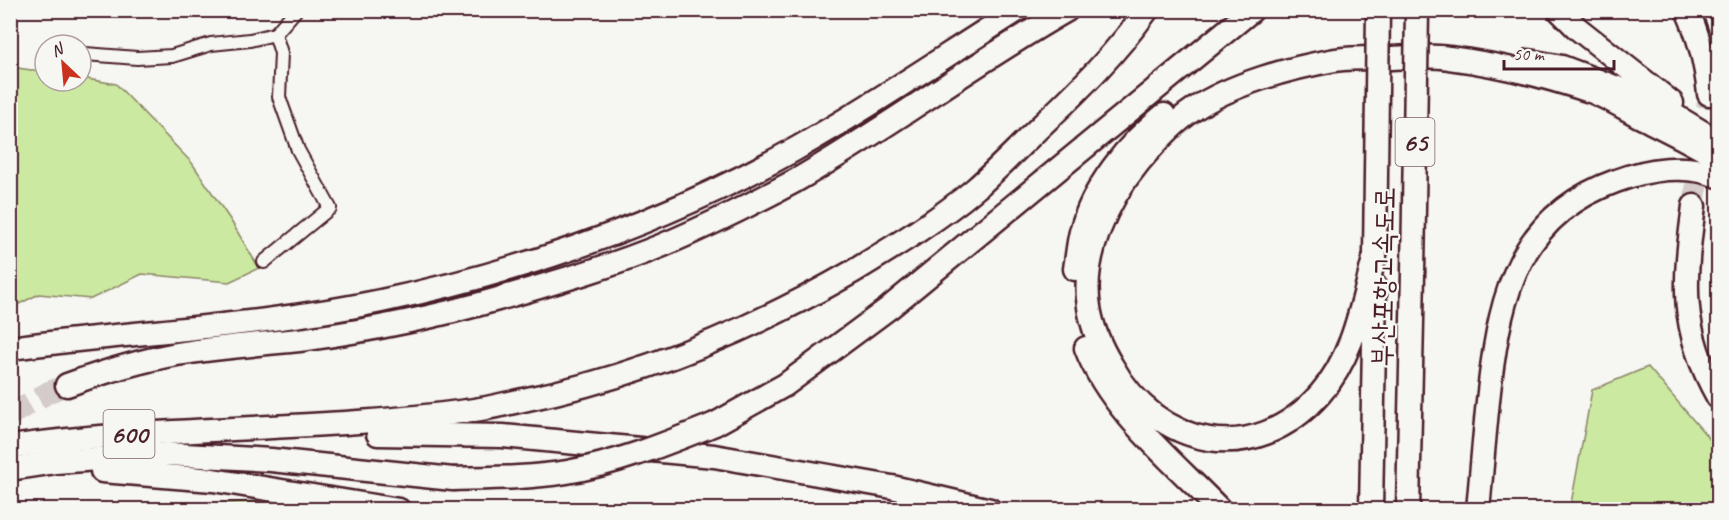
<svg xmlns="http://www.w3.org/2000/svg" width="1729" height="520" font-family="Caveat,'Poor Story',sans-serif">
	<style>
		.green { fill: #cbe9a0; stroke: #8a8466; stroke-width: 1.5 }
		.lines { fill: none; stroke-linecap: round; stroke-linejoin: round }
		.motorway-tunnel { stroke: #d4cbca; stroke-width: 22; stroke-dasharray: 22 11; stroke-linecap: butt }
		.minor-casing { stroke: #4a1f2b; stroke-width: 16 }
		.motorway-casing { stroke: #4a1f2b; stroke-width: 27 }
		.minor { stroke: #f6f6f2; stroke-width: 12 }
		.motorway { stroke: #f6f6f2; stroke-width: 22 }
		.motorway-bridge-casing { stroke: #4a1f2b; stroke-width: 27; stroke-linecap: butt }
		.motorway-bridge { stroke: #f6f6f2; stroke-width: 22 }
		.labels { text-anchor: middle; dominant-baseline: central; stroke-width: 4.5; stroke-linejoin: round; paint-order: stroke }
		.shield { fill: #f6f6f2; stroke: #7e6067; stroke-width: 1.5 }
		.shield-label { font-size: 27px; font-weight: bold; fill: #4a1f2b }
		.street-label { font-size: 28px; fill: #4a1f2b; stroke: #f6f6f2 }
	</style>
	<rect width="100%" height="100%" fill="#f6f6f2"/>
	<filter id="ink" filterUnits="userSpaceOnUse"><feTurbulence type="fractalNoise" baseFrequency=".0167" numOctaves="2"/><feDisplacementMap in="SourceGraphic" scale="12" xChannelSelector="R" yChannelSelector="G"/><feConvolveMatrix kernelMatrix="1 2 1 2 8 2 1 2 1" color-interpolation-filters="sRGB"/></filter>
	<g filter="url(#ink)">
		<g class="green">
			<path d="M 10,67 L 45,72 L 45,81 L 81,81 L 81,78 L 116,84 L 192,163 L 231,221 L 259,268 L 229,282 L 142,274 L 91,299 L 39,294 L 11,308 Z"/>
			<path d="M 1648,367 L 1718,449 L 1718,509 L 1570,509 L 1592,390 Z"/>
			<path d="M 257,501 L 269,509 L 145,509 Z"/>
		</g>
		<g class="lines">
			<g class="motorway-tunnel">
				<path d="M 1694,206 L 1709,94"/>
				<path d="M 10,415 L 49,392 L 67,385"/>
			</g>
			<defs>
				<g id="minor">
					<path d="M 85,54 L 137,58 L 172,56 L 211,44 L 250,40 L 275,34"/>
					<path d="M 264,262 L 330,208 L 298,150 L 279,97 L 281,53 L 275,34 L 296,10"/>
				</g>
				<g id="motorway">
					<path d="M 1559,10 L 1577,28 L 1672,103"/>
					<path d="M 1687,10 C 1700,38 1706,64 1709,94"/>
					<path d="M 1529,61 L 1562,67 L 1649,100 L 1710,137"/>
					<path d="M 1694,206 C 1684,282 1679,328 1718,397"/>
					<path d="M 1375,255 C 1362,303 1354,356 1320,394 C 1254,469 1158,448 1112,366 C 1101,348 1092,328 1089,307 C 1081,256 1107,201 1139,162 C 1155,143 1172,124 1193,110 C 1231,84 1290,68 1335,60 C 1354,57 1374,58 1392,58 C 1411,57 1430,55 1449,58 C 1496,64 1545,76 1590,91 C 1607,97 1624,108 1641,117 C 1667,130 1694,143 1718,158"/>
					<path d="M 1075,269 C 1077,257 1078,244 1081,232 C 1092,188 1128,143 1164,115"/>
					<path d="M 10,348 C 134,331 259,327 381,301 C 524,271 665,221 792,151 C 869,108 943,57 1018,10"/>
					<path d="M 1086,348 C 1110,411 1174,462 1220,510"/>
					<path d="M 67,385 C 103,372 139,361 177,354 C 220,347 263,344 307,339 C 371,330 436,317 498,299 C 553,283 610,267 663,245 C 708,226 752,204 795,181 C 888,128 974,63 1067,10"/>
					<path d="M 715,424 L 785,385 L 889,308 L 1252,10"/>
					<path d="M 378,434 L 503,436 L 714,456 L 892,487 L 990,510"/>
					<path d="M 10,447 C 162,425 315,432 467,411 C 486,409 505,404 523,400 C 641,376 750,331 854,271 C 895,246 938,220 975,189 C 999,168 1021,145 1044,123 C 1081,88 1117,52 1147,10"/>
					<path d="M 10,469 L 56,462 L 167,454 L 271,460 L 453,479"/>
					<path d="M 102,471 L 213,480 L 399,510"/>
					<path d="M 1371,510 L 1375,286"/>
					<path d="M 1408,510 L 1413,273"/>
					<path d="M 1478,510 C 1482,467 1485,425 1490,383 C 1501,292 1520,215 1616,181 C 1648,169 1686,163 1718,176"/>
				</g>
			</defs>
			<use href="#minor" class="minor-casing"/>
			<use href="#motorway" class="motorway-casing"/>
			<use href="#minor" class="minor"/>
			<use href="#motorway" class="motorway"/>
			<defs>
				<g id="motorway-bridge">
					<path d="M 1375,255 L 1378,10"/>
					<path d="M 1413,273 L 1417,10"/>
					<path d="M 453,479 C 491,478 530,478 567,472 C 619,463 667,443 715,424"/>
				</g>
			</defs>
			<use href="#motorway-bridge" class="motorway-bridge-casing"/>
			<use href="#motorway-bridge" class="motorway-bridge"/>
		</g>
	</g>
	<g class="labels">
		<g class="shield">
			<rect x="1395.5" y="118" width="39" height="48" rx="4.5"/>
			<rect x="103.5" y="410" width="51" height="48" rx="4.5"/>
		</g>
		<g class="shield-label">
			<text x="1415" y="142">65</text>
			<text x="129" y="434">600</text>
		</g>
		<g class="street-label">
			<text transform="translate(1383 277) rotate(-89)">부산포항고속도로</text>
		</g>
	</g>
	<rect width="1729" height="520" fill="none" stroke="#f6f6f2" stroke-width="36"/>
	<rect x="18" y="18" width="1693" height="484" fill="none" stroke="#4a1f2b" stroke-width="2" filter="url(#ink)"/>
	<g transform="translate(63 63) rotate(334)"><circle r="28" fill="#f6f6f2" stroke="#b1a0a2" stroke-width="1.5"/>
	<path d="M0-4.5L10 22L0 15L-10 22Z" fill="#c8321e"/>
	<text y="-9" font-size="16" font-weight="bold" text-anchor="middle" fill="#4a1f2b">N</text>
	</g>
	<path d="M1504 60v9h110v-9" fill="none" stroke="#4a1f2b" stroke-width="3"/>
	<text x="1513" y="60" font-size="18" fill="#4a1f2b" stroke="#f6f6f2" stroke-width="4.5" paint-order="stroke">50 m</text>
</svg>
